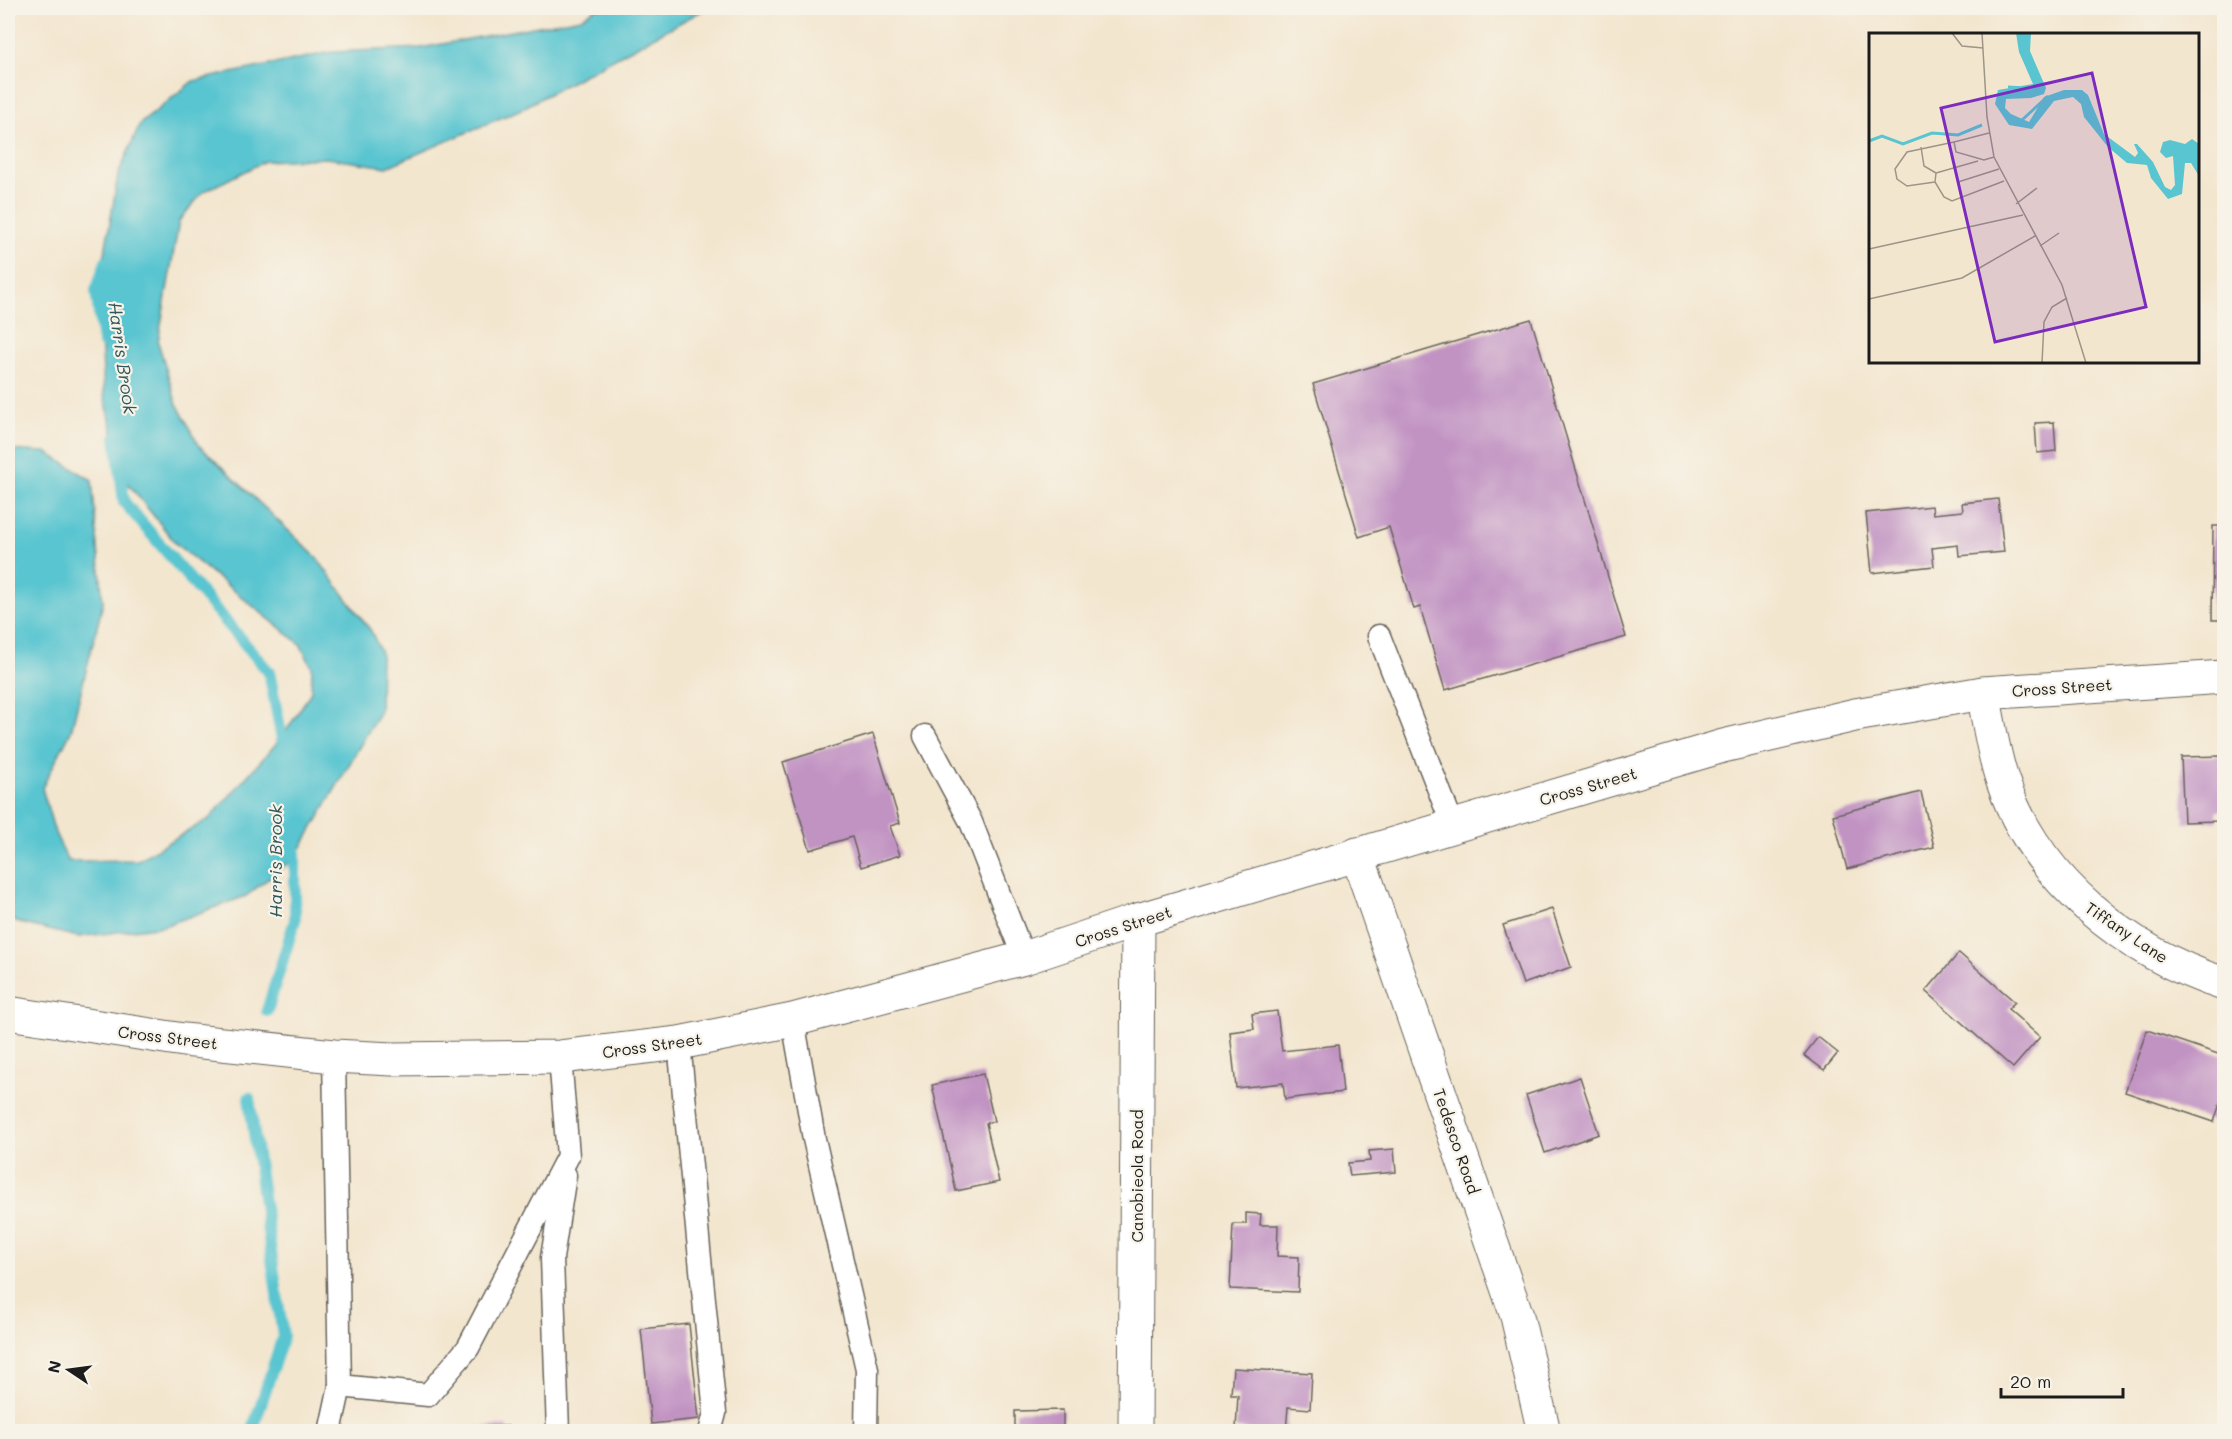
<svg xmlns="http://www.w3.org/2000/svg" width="2232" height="1439" font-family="Mali,sans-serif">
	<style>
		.water { fill: #59c5d0; stroke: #3a7076; stroke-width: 1.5 }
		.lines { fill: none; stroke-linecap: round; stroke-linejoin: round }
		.stream { stroke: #59c5d0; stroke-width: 12 }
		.building { fill: #c193c3 }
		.service-casing { stroke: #67635b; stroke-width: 25 }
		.minor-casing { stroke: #67635b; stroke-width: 35 }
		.tertiary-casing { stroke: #67635b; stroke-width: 35 }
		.service { stroke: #fff; stroke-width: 22 }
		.minor { stroke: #fff; stroke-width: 33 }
		.tertiary { stroke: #fff; stroke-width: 33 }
		.labels { text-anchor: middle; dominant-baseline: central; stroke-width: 4.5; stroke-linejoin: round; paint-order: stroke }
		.street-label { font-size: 16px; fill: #1c1c1c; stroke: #f7f3e8 }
		.water-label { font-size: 18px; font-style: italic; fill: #31575b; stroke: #f7f3e8 }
		.inset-river { fill: none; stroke: #59c5d0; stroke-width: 3 }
		.inset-road { fill: none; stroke: #9d9587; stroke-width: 1.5 }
		.view { fill: #7b2cbf; fill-opacity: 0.15; stroke: #7b2cbf; stroke-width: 3 }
		.inset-edge { fill: none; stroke: #1c1c1c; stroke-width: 3 }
	</style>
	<rect width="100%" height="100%" fill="#f7f3e8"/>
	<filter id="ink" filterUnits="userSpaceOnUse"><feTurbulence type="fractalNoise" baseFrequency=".0167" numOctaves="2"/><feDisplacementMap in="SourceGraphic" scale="12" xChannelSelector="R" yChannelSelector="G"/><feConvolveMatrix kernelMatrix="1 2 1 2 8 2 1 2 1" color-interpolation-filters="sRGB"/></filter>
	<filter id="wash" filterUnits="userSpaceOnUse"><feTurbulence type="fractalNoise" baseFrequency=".008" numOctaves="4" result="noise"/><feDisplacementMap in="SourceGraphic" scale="24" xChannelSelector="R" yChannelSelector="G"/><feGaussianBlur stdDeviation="1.35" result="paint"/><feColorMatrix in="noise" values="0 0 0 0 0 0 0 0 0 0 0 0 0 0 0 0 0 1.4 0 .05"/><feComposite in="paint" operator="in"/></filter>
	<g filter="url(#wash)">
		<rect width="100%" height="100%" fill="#f3e6cf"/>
		<path class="water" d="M 597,8 L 707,8 L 519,110 L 387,167 L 326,158 L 265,161 L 203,192 L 179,221 L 158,342 L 176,402 L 199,445 L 316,557 L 371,631 L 381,653 L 380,711 L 296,857 L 246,896 L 164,926 L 78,937 L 16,922 L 8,915 L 8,450 L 46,452 L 92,480 L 103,603 L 71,731 L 42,788 L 55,833 L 68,861 L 138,860 L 209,819 L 283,736 L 311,692 L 312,667 L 300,644 L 177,545 L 125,480 L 104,395 L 99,288 L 118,175 L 140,124 L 193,81 L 332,52 L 421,48 L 581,18 Z"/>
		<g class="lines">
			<g class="stream">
				<path d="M 103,342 L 96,291 L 106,262"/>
				<path d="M 116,437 L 124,502 L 269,672 L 285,754"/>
				<path d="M 267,1011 L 295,920 L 295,842"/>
				<path d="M 249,1098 L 283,1336 L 252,1432"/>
			</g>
		</g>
		<g id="blocks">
			<g class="building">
				<path d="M 1531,319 L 1626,637 L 1445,690 L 1420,607 L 1414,609 L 1389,527 L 1359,537 L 1313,384 Z"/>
				<path d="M 2054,422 L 2056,451 L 2037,453 L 2035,423 Z"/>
				<path d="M 1998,499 L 2004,552 L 1959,556 L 1958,545 L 1932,548 L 1934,566 L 1872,573 L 1866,513 L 1932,506 L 1933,514 L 1963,511 L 1962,503 Z"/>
				<path d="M 2213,526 L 2224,526 L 2224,620 L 2212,620 Z"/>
				<path d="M 873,734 L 900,823 L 890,826 L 900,855 L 861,867 L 852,837 L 810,850 L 783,762 Z"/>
				<path d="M 2224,756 L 2224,811 L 2217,811 L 2218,821 L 2184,822 L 2181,757 Z"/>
				<path d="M 1921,792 L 1934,847 L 1847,869 L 1833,815 Z"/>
				<path d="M 1552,909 L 1571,967 L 1523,984 L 1503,925 Z"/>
				<path d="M 1959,953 L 2015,1002 L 2008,1009 L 2040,1037 L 2013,1068 L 1926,991 Z"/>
				<path d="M 1277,1011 L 1282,1051 L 1338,1045 L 1343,1092 L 1285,1099 L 1283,1083 L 1236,1088 L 1230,1032 L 1254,1029 L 1252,1014 Z"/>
				<path d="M 2147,1030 L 2224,1056 L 2224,1091 L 2214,1122 L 2125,1092 Z"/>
				<path d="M 1818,1037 L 1838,1053 L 1824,1070 L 1804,1055 Z"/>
				<path d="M 983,1074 L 994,1121 L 986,1123 L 999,1182 L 956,1191 L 932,1085 Z"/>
				<path d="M 1580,1077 L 1599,1134 L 1545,1153 L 1526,1095 Z"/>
				<path d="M 1394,1149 L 1396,1172 L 1350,1176 L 1348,1163 L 1370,1161 L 1369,1151 Z"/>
				<path d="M 1246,1213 L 1261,1214 L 1260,1225 L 1278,1225 L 1277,1256 L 1299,1257 L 1298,1292 L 1230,1289 L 1233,1224 L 1246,1224 Z"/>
				<path d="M 689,1324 L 699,1419 L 651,1424 L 641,1329 Z"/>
				<path d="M 1233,1368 L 1312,1373 L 1310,1409 L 1288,1407 L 1286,1432 L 1236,1429 L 1238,1395 L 1231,1395 Z"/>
				<path d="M 1063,1410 L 1063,1432 L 1015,1432 L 1015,1411 Z"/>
				<path d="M 508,1426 L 508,1432 L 440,1432 L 440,1428 Z"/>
			</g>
		</g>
	</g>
	<g filter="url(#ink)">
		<use href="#blocks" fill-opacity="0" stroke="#67635b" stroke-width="1.5"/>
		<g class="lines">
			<defs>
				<g id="service">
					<path d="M 1379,636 L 1453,826"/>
					<path d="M 925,736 L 971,822 L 1024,958"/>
					<path d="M 793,1020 L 814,1139 L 867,1369 L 866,1432"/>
					<path d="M 679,1043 L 715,1413 L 710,1432"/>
					<path d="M 334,1056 L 340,1386 L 428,1395 L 468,1348 L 568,1156 L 560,1057"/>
					<path d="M 330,1432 L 340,1386"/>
					<path d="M 558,1432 L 552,1258 L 565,1175"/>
				</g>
				<g id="minor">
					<path d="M 1983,693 C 1989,722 1993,754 2003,782 C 2036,880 2128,953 2224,984"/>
					<path d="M 1357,854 L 1517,1316 L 1544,1432"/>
					<path d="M 1135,1432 L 1138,920"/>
				</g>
				<path id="tertiary" d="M 8,1013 L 184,1040 L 334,1056 L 392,1059 L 560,1057 L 679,1043 L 793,1020 L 1024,958 L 1138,920 L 1723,746 L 1855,715 L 1983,693 L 2224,677"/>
			</defs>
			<use href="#service" class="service-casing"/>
			<use href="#minor" class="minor-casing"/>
			<use href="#tertiary" class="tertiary-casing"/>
			<use href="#service" class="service"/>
			<use href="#minor" class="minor"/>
			<use href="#tertiary" class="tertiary"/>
		</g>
	</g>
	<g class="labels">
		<g class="street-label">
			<text transform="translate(2062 687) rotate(-4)">Cross Street</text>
			<text transform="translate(1588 786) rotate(-16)">Cross Street</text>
			<text transform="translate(1123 926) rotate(-18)">Cross Street</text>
			<text transform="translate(2127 932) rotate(34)">Tiffany Lane</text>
			<text transform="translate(168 1037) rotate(7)">Cross Street</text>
			<text transform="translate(652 1045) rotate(-8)">Cross Street</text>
			<text transform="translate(1457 1141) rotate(71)">Tedesco Road</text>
			<text transform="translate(1136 1176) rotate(-90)">Canobieola Road</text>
		</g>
		<g class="water-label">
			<text transform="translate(123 358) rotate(82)">Harris Brook</text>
			<text transform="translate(275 861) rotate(-90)">Harris Brook</text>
		</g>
	</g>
	<g transform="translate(1869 33)">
		<rect width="330" height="330" fill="#f3e6cf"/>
		<path d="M 147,0 L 162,0 L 161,18 L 177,55 L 175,61 L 162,65 L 137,66 L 136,75 L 142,81 L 160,89 L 175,64 L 195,57 L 213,57 L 219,62 L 235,101 L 266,124 L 269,120 L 265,111 L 268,111 L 284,129 L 296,154 L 302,157 L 306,152 L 304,123 L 297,125 L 291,119 L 294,109 L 301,107 L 316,111 L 323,106 L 330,111 L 330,143 L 322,130 L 316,130 L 313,161 L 299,166 L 282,145 L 278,132 L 258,130 L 239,114 L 215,84 L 212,71 L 204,64 L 185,68 L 163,96 L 140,92 L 126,71 L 129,57 L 164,51 L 150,19 Z" fill="#59c5d0"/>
		<path class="inset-river" d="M 139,54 L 157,55M 153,87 L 179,63M 0,108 L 13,103 L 34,111 L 63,100 L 89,102 L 113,92"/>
		<path class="inset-road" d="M 83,0 L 93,13 L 114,15M 113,0 L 118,84 L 125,124 L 193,252 L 217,330M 120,100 L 85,109 L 87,119 L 115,127 L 125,124M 52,114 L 55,133 L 67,140M 86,133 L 89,149 L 130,136M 67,140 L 66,149 L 75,164 L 83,168 L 135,148M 67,140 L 109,128M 66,149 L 38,153 L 28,146 L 26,136 L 38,119 L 85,109M 147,171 L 168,155M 171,213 L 190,200M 0,216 L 154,182M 0,266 L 93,245 L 166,203M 173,330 L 175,289 L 183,274 L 198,265"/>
		<path class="view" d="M 223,40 L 277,274 L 126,309 L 72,75 Z"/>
		<rect width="330" height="330" class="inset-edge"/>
	</g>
	<rect width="2232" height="1439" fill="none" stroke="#f7f3e8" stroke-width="30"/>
	<g transform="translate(69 1370) rotate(283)" stroke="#f7f3e8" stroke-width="4.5" paint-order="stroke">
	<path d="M0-4.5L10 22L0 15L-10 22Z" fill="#1c1c1c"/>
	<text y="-9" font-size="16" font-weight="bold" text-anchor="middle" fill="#1c1c1c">N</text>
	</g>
	<path d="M2001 1388v9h122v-9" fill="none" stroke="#1c1c1c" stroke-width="3"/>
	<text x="2010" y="1388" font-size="18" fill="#1c1c1c" stroke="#f7f3e8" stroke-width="4.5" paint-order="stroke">20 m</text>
</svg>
